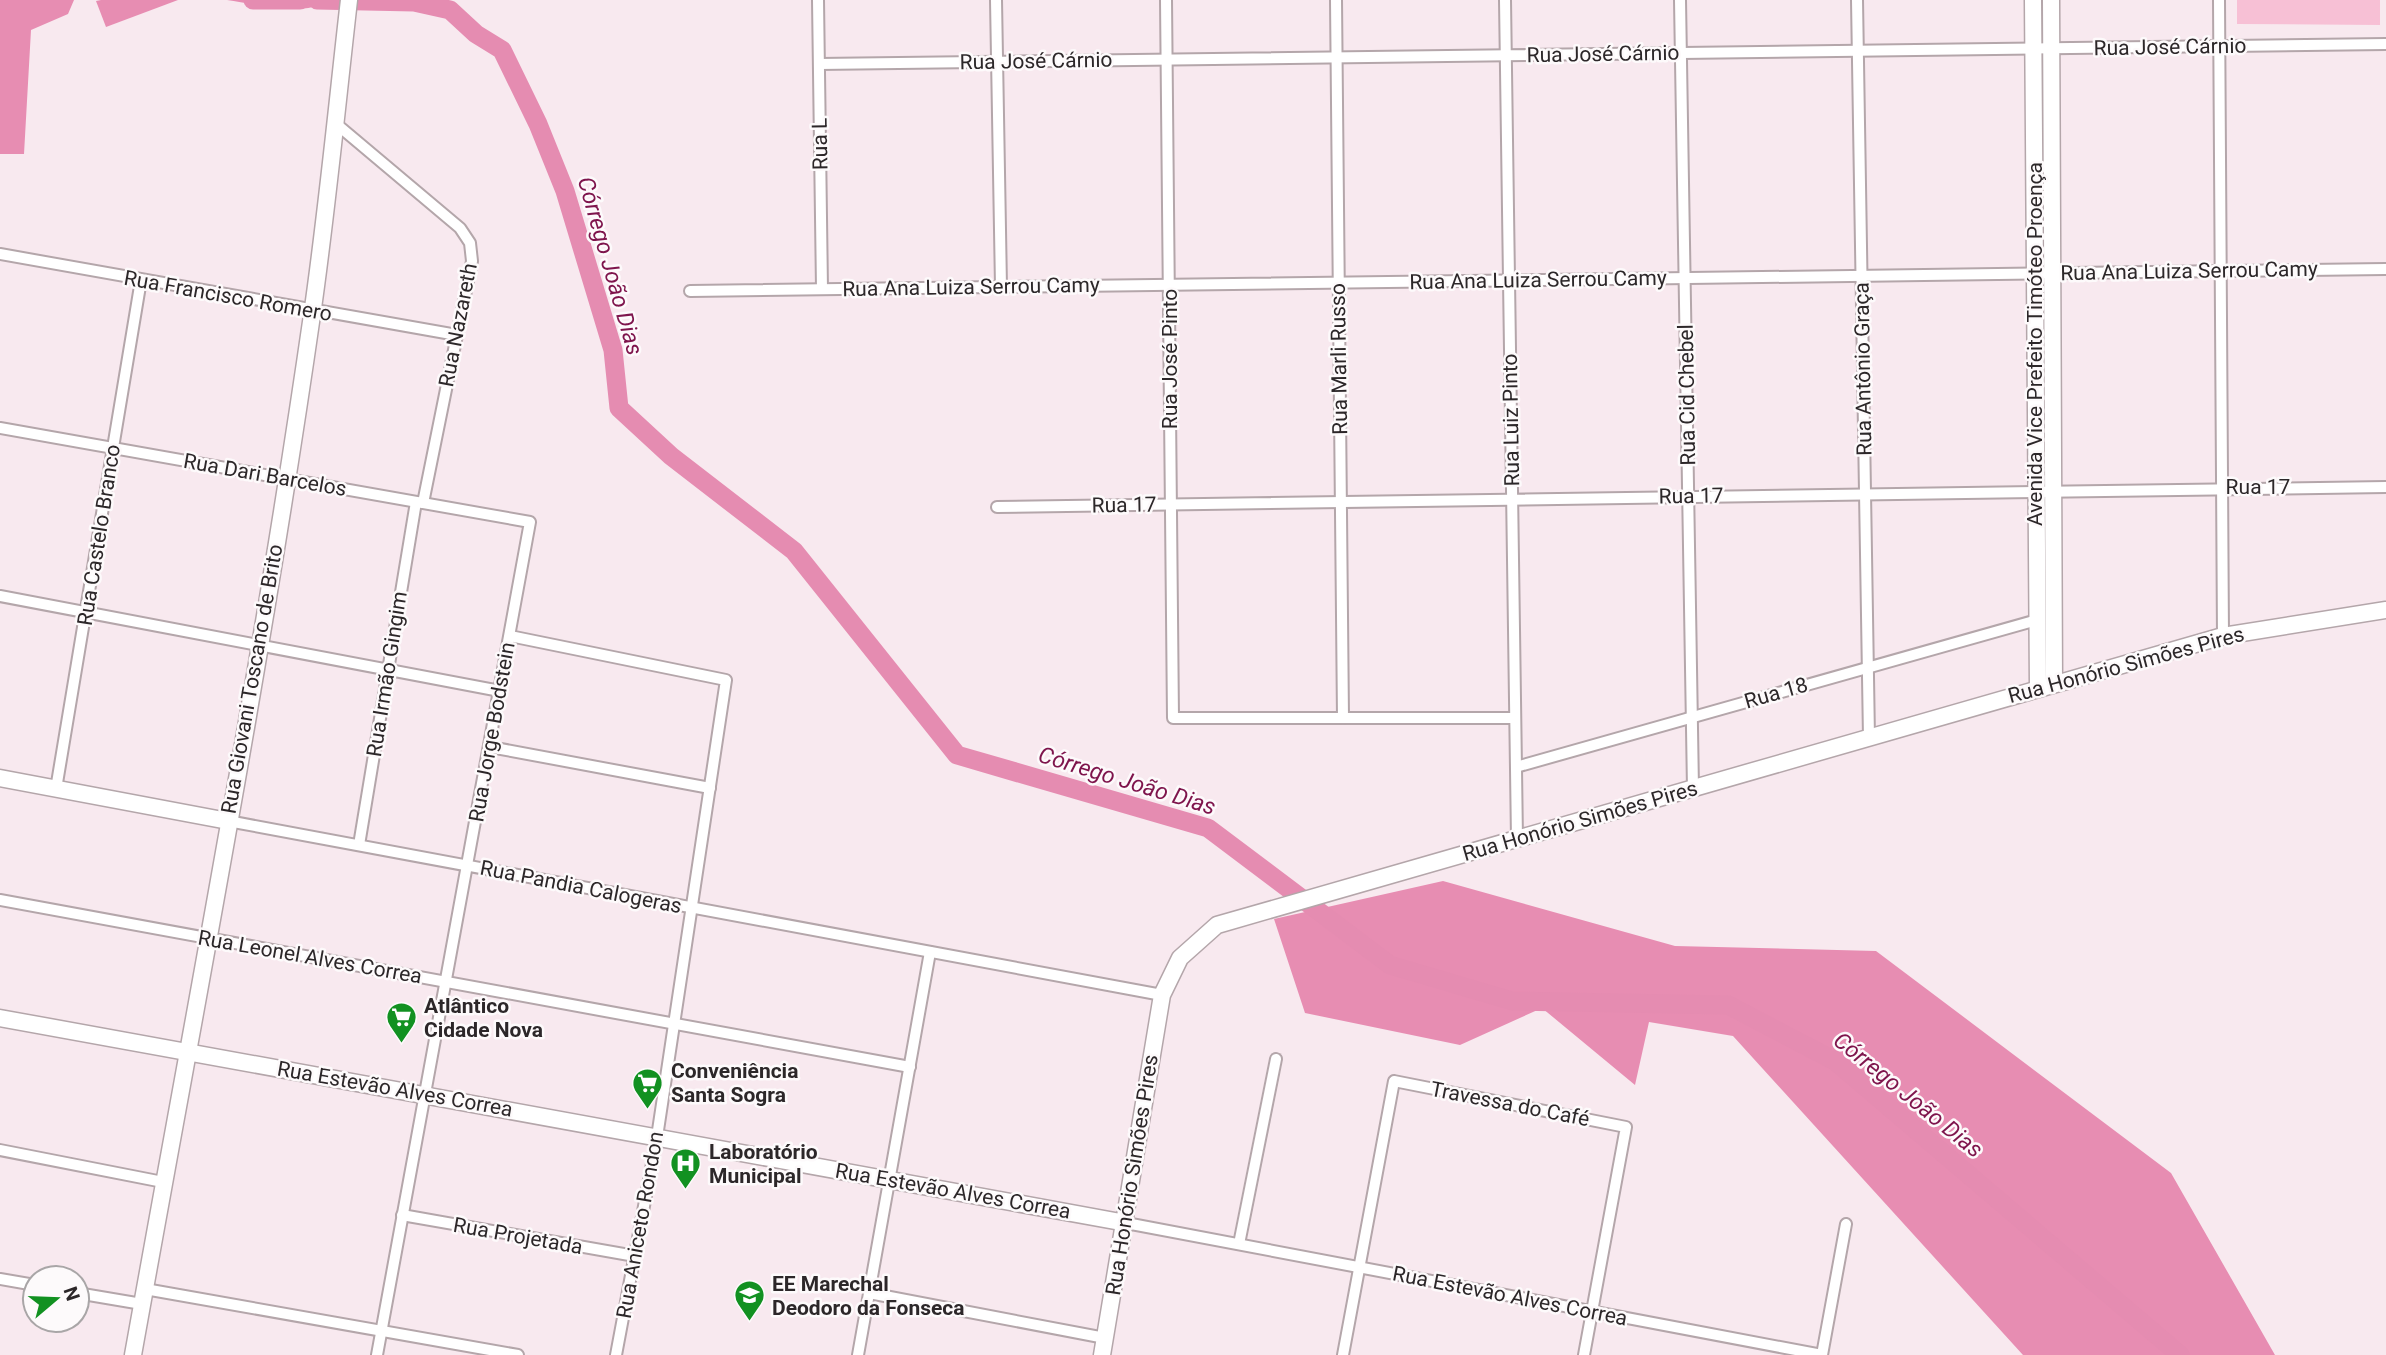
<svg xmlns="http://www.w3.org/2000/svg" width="2386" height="1355" font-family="Roboto,sans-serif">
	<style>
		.green { fill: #f7c0d5 }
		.forest { fill: #e78db2 }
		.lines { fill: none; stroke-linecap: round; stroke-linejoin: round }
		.river { stroke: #e58cb1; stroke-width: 19 }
		.street-casing { stroke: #b4a6aa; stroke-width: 14 }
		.secondary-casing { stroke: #b4a6aa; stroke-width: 19 }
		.street { stroke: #fff; stroke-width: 10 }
		.secondary { stroke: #fff; stroke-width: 16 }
		.labels { text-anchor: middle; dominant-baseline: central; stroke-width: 5; stroke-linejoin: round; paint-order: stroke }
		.street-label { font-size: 21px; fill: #2c2729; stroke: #fdfafb }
		.poi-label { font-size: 21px; font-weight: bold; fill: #2c2729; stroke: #fdfafb; text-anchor: start }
		.water-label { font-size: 23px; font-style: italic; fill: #7e144c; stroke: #fdfafb }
	</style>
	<rect width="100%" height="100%" fill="#f8e9ef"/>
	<path class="green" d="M 2237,0 L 2380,0 L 2380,25 L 2237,24 Z"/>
	<g class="forest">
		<path d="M 0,0 L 74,0 L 68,14 L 31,30 L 24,154 L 0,154 Z"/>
		<path d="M 101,0 L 178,0 L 106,27 L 96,1 Z"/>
		<path d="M 227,0 L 330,0 C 303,18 256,4 227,0 Z"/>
		<path d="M 1443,881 L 1675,946 L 1876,951 L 2171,1173 L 2275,1355 L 2023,1355 L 1733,1036 L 1649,1022 L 1635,1085 L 1542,1008 L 1460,1045 L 1305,1013 L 1274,919 Z"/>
	</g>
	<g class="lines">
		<g class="river">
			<path d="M 253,0 L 300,0"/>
			<path d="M 317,0 L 414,2 L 450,10 L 476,34 L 502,50 L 538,124 L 565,191 L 613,350 L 619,408 L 671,456 L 794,551 L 957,755 L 1208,828 L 1390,965 L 1512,1001 L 1728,1005 L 1835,1061 L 2180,1355"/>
		</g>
		<defs>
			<g id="street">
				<path d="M 818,0 L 822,289"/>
				<path d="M 996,0 L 1001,287"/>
				<path d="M 1166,0 L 1173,718 L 1515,718"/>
				<path d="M 1336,0 L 1343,718"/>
				<path d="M 1505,0 L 1517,839"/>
				<path d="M 1680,0 L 1693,789"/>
				<path d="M 1857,0 L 1869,738"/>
				<path d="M 2219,0 L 2223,636"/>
				<path d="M 819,64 L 2386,44"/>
				<path d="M 334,122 L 460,228 L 470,243 L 472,261 L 423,503"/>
				<path d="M 0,254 L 457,335"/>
				<path d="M 690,291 L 2386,269"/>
				<path d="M 0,428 L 530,522 L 377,1355"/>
				<path d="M 997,507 L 2386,487"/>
				<path d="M 0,596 L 500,691"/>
				<path d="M 510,636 L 726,680 L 657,1137 L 616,1355"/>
				<path d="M 490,747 L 710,788"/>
				<path d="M 1516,767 L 2037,620"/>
				<path d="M 56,789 L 141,280"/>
				<path d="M 228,821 L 1162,995"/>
				<path d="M 359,845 L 416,502"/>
				<path d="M 0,900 L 910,1067"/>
				<path d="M 0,1150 L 163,1182"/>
				<path d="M 402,1215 L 635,1256"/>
				<path d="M 1126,1223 L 1822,1355"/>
				<path d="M 1239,1244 L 1276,1059"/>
				<path d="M 0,1279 L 35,1285"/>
				<path d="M 145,1289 L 518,1355"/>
				<path d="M 77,1293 L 142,1304"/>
				<path d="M 869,1293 L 1105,1338"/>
				<path d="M 858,1355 L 930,952"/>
				<path d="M 1343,1355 L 1394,1081 L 1626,1127 L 1584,1355"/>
				<path d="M 1822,1355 L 1846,1224"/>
			</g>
			<g id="secondary">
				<path d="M 2033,0 L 2038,688"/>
				<path d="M 2051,0 L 2054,684"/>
				<path d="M 0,778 L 228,821"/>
				<path d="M 0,1018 L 1126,1223"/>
				<path d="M 133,1355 C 195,1009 262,663 312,315 C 327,211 337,105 349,0"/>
				<path d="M 1102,1355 L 1162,995 L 1180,958 L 1217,925 L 2223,636 L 2386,610"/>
			</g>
		</defs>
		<use href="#street" class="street-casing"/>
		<use href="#secondary" class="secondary-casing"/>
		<use href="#street" class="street"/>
		<use href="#secondary" class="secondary"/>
	</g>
	<defs>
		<symbol id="supermarket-pin" viewBox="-11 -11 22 30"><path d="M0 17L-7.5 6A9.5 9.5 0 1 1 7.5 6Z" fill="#129121" stroke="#fdfafb"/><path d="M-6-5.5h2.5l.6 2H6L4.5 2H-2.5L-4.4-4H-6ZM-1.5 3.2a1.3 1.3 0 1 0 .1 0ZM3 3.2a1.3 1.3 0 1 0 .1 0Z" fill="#fff"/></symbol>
		<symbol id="hospital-pin" viewBox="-11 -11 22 30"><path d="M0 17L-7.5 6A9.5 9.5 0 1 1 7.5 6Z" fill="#129121" stroke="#fdfafb"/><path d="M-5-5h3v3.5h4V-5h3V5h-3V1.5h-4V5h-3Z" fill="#fff"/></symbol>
		<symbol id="school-pin" viewBox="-11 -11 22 30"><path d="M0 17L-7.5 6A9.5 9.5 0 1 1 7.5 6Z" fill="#129121" stroke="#fdfafb"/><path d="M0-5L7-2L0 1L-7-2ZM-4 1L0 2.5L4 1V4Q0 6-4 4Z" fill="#fff"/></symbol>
	</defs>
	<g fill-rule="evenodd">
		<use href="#supermarket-pin" x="384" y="1000" width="35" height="47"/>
		<use href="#supermarket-pin" x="630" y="1066" width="35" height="47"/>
		<use href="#hospital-pin" x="668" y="1146" width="35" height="47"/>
		<use href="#school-pin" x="732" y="1278" width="35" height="47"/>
	</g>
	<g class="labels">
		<g class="street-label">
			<text transform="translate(2170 47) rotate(-1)">Rua José Cárnio</text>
			<text transform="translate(1603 54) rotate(-1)">Rua José Cárnio</text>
			<text transform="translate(1036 61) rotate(-1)">Rua José Cárnio</text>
			<text transform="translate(820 144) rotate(-91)">Rua L</text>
			<text transform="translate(2189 271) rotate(-1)">Rua Ana Luiza Serrou Camy</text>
			<text transform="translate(1538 280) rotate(-1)">Rua Ana Luiza Serrou Camy</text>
			<text transform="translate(971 287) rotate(-1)">Rua Ana Luiza Serrou Camy</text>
			<text transform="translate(228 296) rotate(10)">Rua Francisco Romero</text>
			<text transform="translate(458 325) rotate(-79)">Rua Nazareth</text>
			<text transform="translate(2035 344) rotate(-90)">Avenida Vice Prefeito Timóteo Proença</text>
			<text transform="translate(1170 359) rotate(-90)">Rua José Pinto</text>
			<text transform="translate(1339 359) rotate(-91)">Rua Marli Russo</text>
			<text transform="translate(1863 369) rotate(-91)">Rua Antônio Graça</text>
			<text transform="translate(1687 395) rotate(-91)">Rua Cid Chebel</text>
			<text transform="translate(1511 420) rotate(-91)">Rua Luiz Pinto</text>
			<text transform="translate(265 475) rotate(10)">Rua Dari Barcelos</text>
			<text x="2258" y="487">Rua 17</text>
			<text transform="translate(1691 496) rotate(-1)">Rua 17</text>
			<text transform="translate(1124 505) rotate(-1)">Rua 17</text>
			<text transform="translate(99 535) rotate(-81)">Rua Castelo Branco</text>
			<text transform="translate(2126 665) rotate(-15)">Rua Honório Simões Pires</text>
			<text transform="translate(387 674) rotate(-81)">Rua Irmão Gingim</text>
			<text transform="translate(252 679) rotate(-80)">Rua Giovani Toscano de Brito</text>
			<text transform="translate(1776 693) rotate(-16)">Rua 18</text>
			<text transform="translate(492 732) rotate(-80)">Rua Jorge Bodstein</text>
			<text transform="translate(1580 821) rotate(-16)">Rua Honório Simões Pires</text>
			<text transform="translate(581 887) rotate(11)">Rua Pandia Calogeras</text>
			<text transform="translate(310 957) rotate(10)">Rua Leonel Alves Correa</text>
			<text transform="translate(395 1089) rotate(10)">Rua Estevão Alves Correa</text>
			<text transform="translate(1510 1104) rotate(11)">Travessa do Café</text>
			<text transform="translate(1132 1175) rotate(-81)">Rua Honório Simões Pires</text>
			<text transform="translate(953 1191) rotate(10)">Rua Estevão Alves Correa</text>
			<text transform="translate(640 1225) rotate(-80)">Rua Aniceto Rondon</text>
			<text transform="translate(518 1236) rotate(10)">Rua Projetada</text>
			<text transform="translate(1510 1296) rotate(11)">Rua Estevão Alves Correa</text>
		</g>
		<g class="poi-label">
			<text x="424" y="1006">Atlântico<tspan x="424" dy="24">Cidade Nova</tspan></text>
			<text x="671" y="1071">Conveniência<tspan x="671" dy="24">Santa Sogra</tspan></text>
			<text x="709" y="1152">Laboratório<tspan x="709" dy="24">Municipal</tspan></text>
			<text x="772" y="1284">EE Marechal<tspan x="772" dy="24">Deodoro da Fonseca</tspan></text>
		</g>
		<g class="water-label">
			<text transform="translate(610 266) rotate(74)">Córrego João Dias</text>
			<text transform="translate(1127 781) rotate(17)">Córrego João Dias</text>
			<text transform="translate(1908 1095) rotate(39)">Córrego João Dias</text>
		</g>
	</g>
	<g transform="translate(56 1299) rotate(71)"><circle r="33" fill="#fdfafb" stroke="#a9a6a7" stroke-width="2"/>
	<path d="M0-5L12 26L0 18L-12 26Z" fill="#129121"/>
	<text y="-10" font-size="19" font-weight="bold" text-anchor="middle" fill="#2c2729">N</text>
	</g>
</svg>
